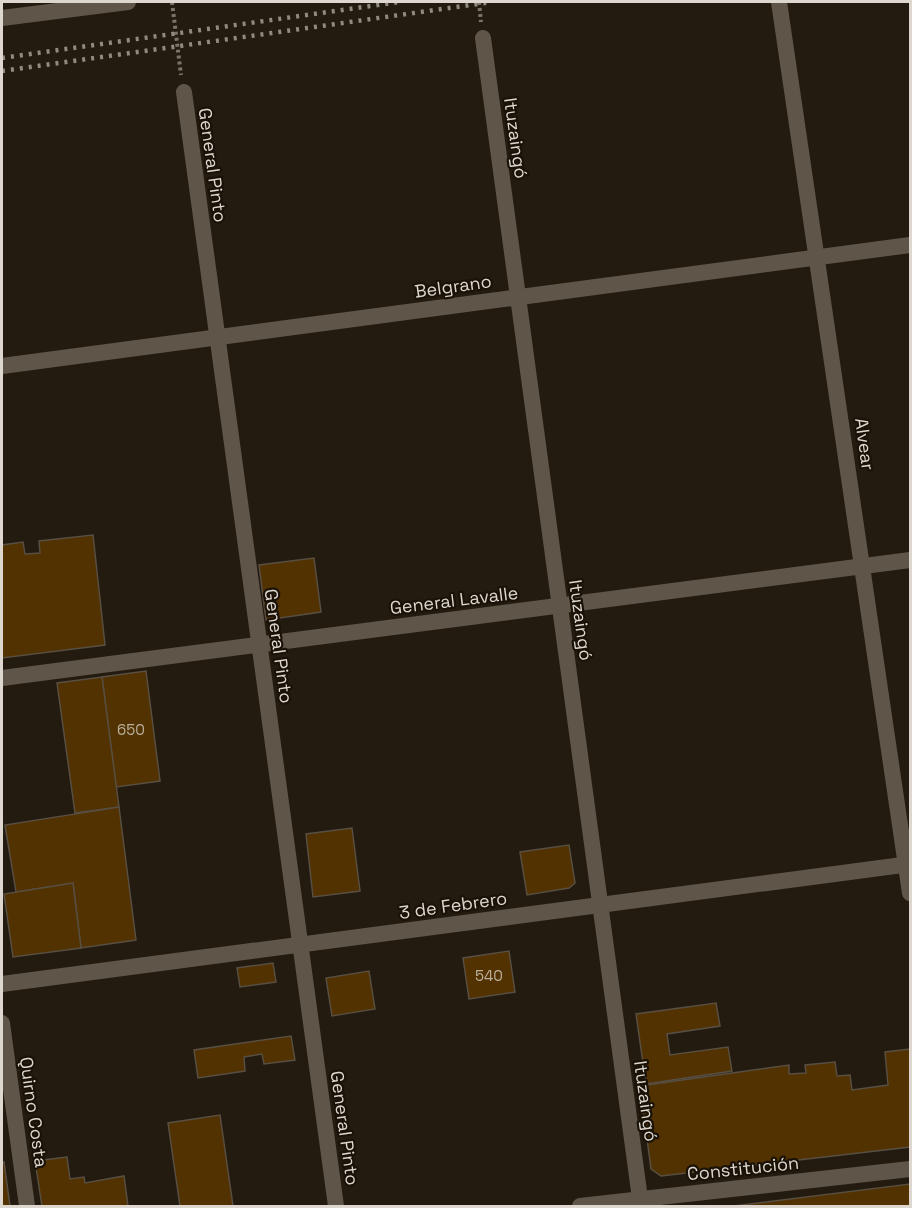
<svg xmlns="http://www.w3.org/2000/svg" width="912" height="1208" font-family="'Space Grotesk',sans-serif">
	<style>
		.building { fill: #513200; stroke: #584e41; stroke-width: 1.5 }
		.lines { fill: none; stroke-linecap: round; stroke-linejoin: round }
		.path { stroke: #7b746a; stroke-width: 4; stroke-dasharray: 3 3; stroke-linecap: butt }
		.minor { stroke: #5f5548; stroke-width: 16 }
		.tertiary { stroke: #5f5548; stroke-width: 16 }
		.rail { stroke: #918a81; stroke-width: 4.5; stroke-dasharray: 3 6; stroke-linecap: butt }
		.labels { text-anchor: middle; dominant-baseline: central; stroke-width: 4.5; stroke-linejoin: round; paint-order: stroke }
		.number-label { font-size: 15px; fill: #baae9b }
		.street-label { font-size: 18px; fill: #ddd7cf; stroke: #1a1207 }
	</style>
	<rect width="100%" height="100%" fill="#241b10"/>
	<g class="building">
		<path d="M 93,535 L 105,645 L 2,658 L 2,545 L 23,542 L 25,554 L 40,553 L 39,541 Z"/>
		<path d="M 314,558 L 321,612 L 266,620 L 259,565 Z"/>
		<path d="M 146,671 L 160,781 L 116,787 L 102,677 Z"/>
		<path d="M 102,677 L 119,807 L 75,813 L 57,683 Z"/>
		<path d="M 119,807 L 136,940 L 81,948 L 73,883 L 16,892 L 5,825 Z"/>
		<path d="M 352,828 L 360,891 L 313,897 L 306,834 Z"/>
		<path d="M 569,845 L 575,883 L 569,888 L 527,895 L 520,852 Z"/>
		<path d="M 73,883 L 81,948 L 13,957 L 4,894 Z"/>
		<path d="M 509,951 L 515,992 L 469,999 L 463,958 Z"/>
		<path d="M 273,963 L 276,982 L 240,987 L 237,968 Z"/>
		<path d="M 369,971 L 375,1009 L 332,1016 L 326,978 Z"/>
		<path d="M 716,1003 L 720,1026 L 667,1034 L 670,1055 L 728,1047 L 732,1071 L 646,1084 L 636,1014 Z"/>
		<path d="M 291,1036 L 295,1060 L 264,1064 L 262,1054 L 244,1057 L 245,1071 L 198,1078 L 194,1050 Z"/>
		<path d="M 910,1049 L 910,1147 L 661,1176 L 651,1169 L 640,1086 L 789,1065 L 789,1074 L 806,1073 L 805,1065 L 835,1062 L 837,1076 L 850,1075 L 852,1090 L 888,1085 L 885,1052 Z"/>
		<path d="M 220,1115 L 233,1206 L 180,1206 L 168,1123 Z"/>
		<path d="M 67,1157 L 70,1179 L 84,1177 L 85,1183 L 124,1176 L 128,1206 L 42,1206 L 35,1161 Z"/>
		<path d="M 4,1162 L 10,1206 L 2,1206 L 2,1163 Z"/>
		<path d="M 910,1184 L 910,1206 L 734,1206 Z"/>
	</g>
	<g class="lines">
		<g class="path">
			<path d="M 172,2 L 181,75"/>
			<path d="M 479,2 L 481,22"/>
		</g>
		<g class="minor">
			<path d="M 779,2 L 910,893"/>
			<path d="M 2,18 L 128,2"/>
			<path d="M 483,38 L 641,1206"/>
			<path d="M 184,92 L 336,1206"/>
			<path d="M 2,366 L 910,245"/>
			<path d="M 2,678 L 910,560"/>
			<path d="M 580,1206 L 910,1169"/>
		</g>
		<g class="tertiary">
			<path d="M 2,984 L 910,864"/>
			<path d="M 2,1023 L 27,1206"/>
		</g>
		<g class="rail">
			<path d="M 2,58 L 399,2"/>
			<path d="M 2,71 L 492,2"/>
		</g>
	</g>
	<g class="labels">
		<g class="number-label">
			<text x="131" y="729">650</text>
			<text x="489" y="975">540</text>
		</g>
		<g class="street-label">
			<text transform="translate(516 138) rotate(82)">Ituzaingó</text>
			<text transform="translate(213 165) rotate(82)">General Pinto</text>
			<text transform="translate(453 286) rotate(-8)">Belgrano</text>
			<text transform="translate(865 444) rotate(82)">Alvear</text>
			<text transform="translate(454 600) rotate(-7)">General Lavalle</text>
			<text transform="translate(581 620) rotate(82)">Ituzaingó</text>
			<text transform="translate(279 646) rotate(82)">General Pinto</text>
			<text transform="translate(453 905) rotate(-8)">3 de Febrero</text>
			<text transform="translate(646 1101) rotate(82)">Ituzaingó</text>
			<text transform="translate(34 1112) rotate(82)">Quirno Costa</text>
			<text transform="translate(345 1128) rotate(82)">General Pinto</text>
			<text transform="translate(743 1168) rotate(-6)">Constitución</text>
		</g>
	</g>
	<rect width="912" height="1208" fill="none" stroke="#ddd7cf" stroke-width="6"/>
</svg>
